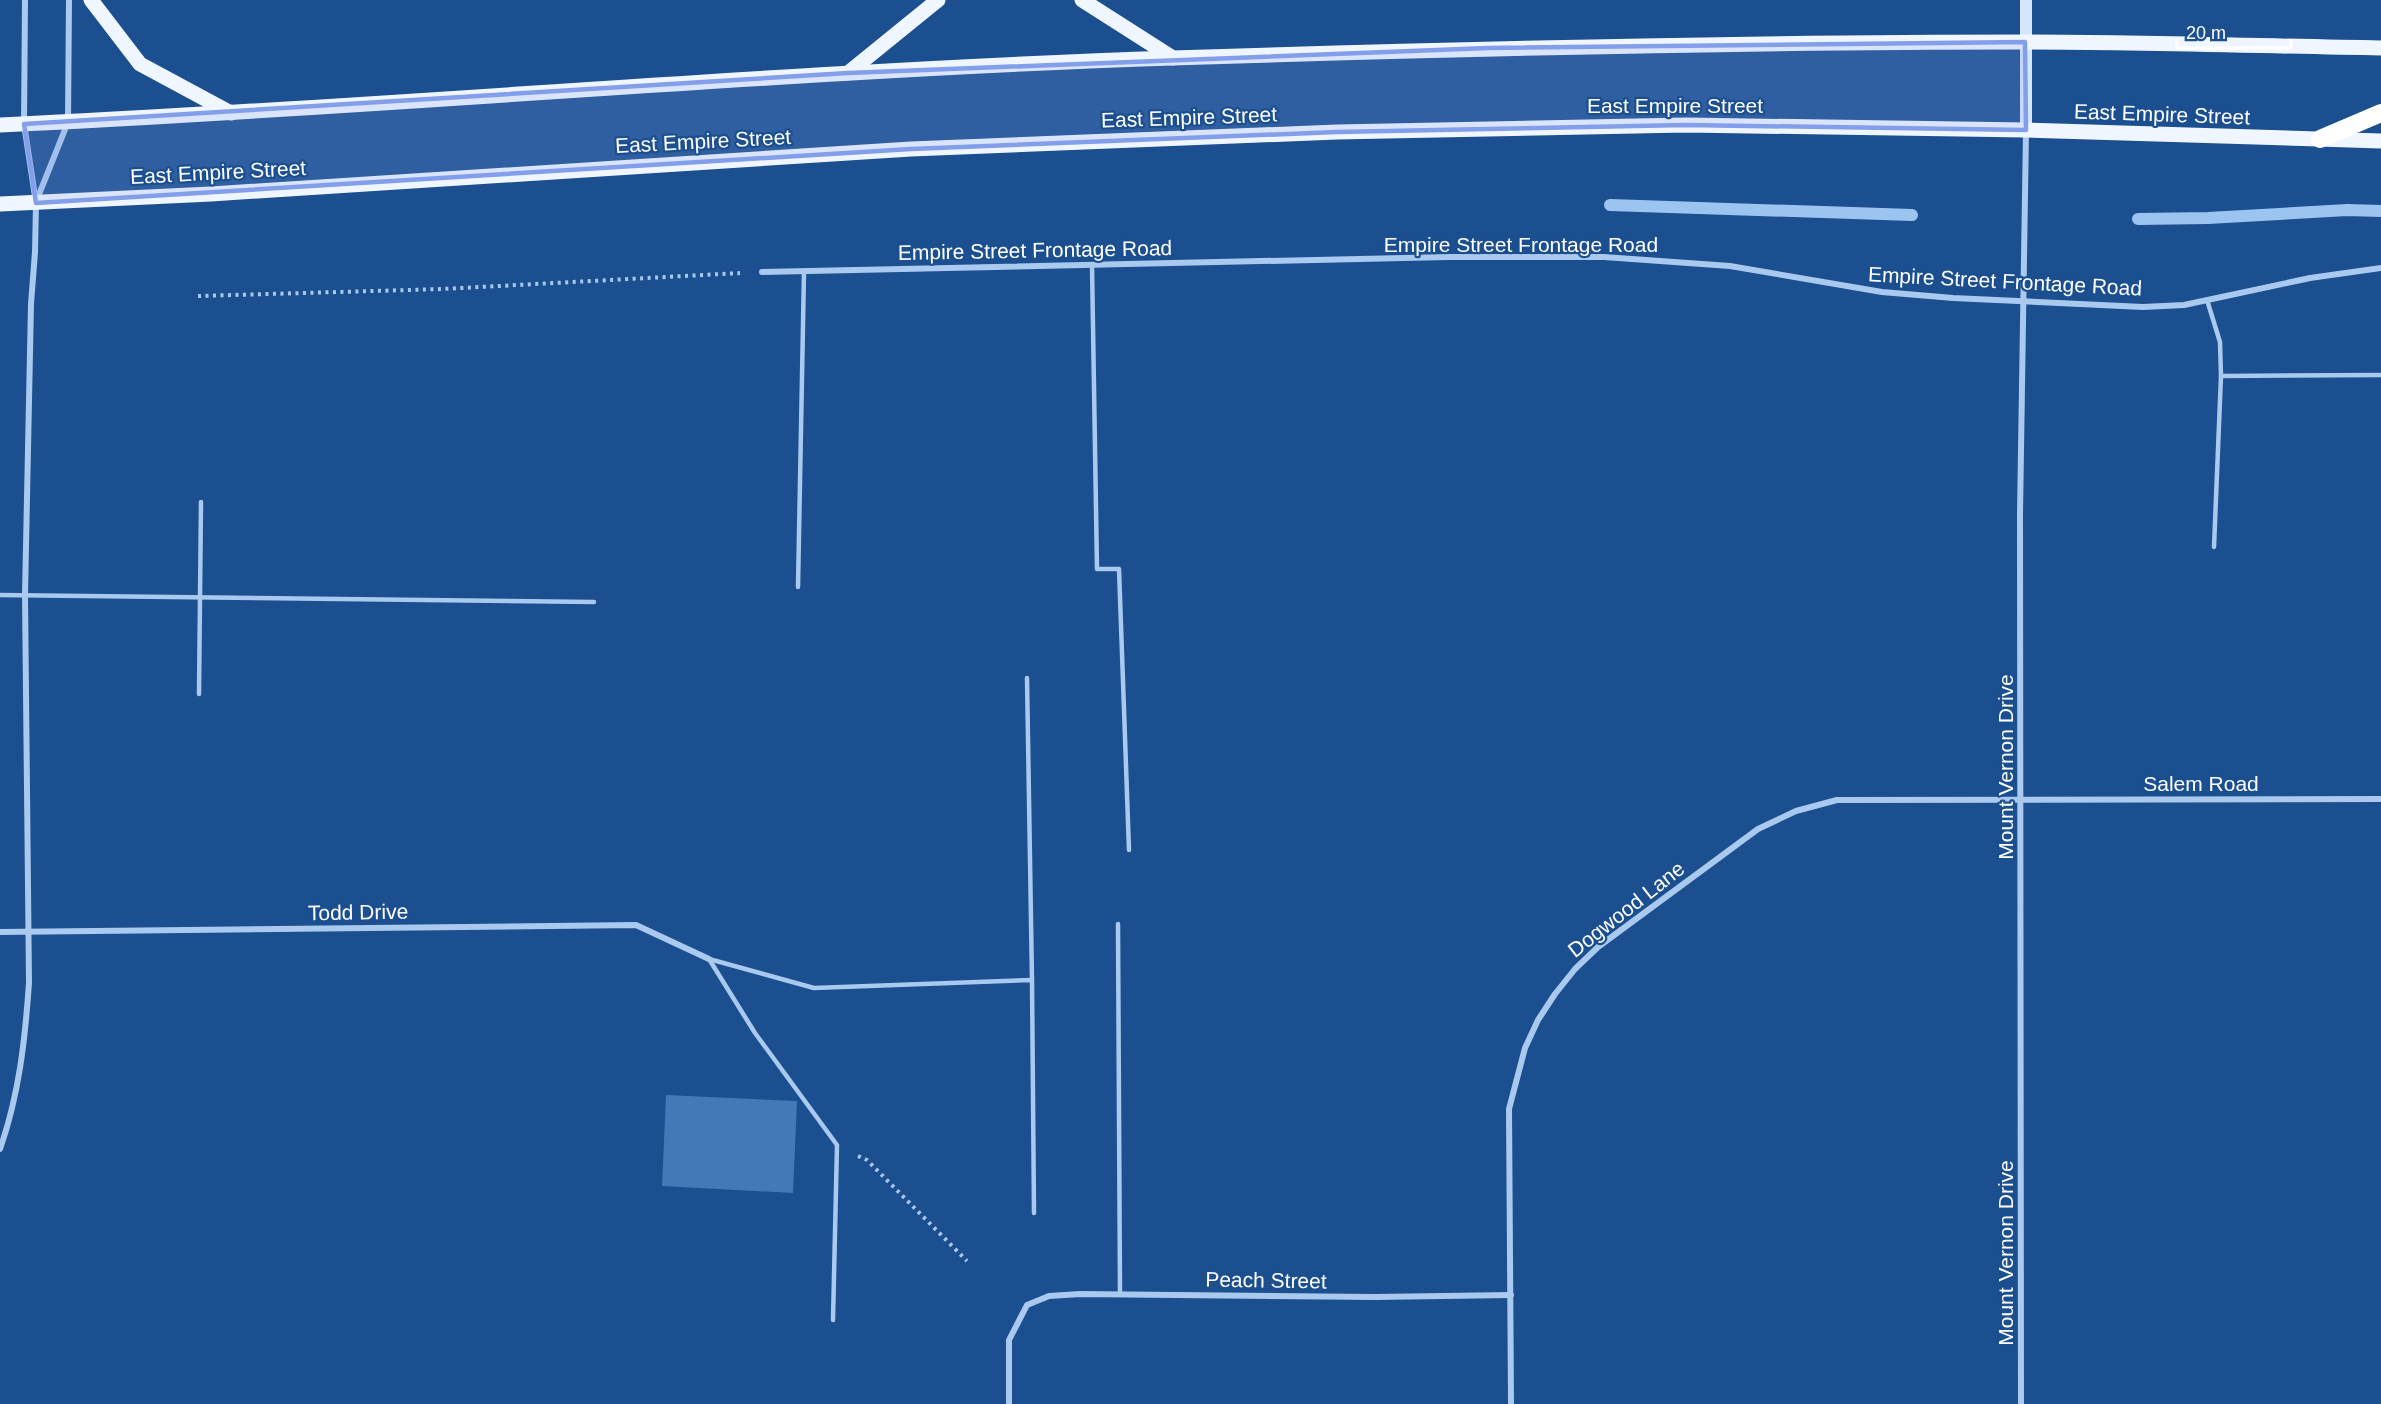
<svg xmlns="http://www.w3.org/2000/svg" width="2381" height="1404" font-family="Helvetica,sans-serif">
	<style>
		.lines { fill: none; stroke-linecap: round; stroke-linejoin: round }
		.stream { stroke: #9cc4f0; stroke-width: 12 }
		.building { fill: #4478b7 }
		.path { stroke: #a9c9ee; stroke-width: 4; stroke-dasharray: 3 4.5; stroke-linecap: butt }
		.lane { stroke: #a9c9ee; stroke-width: 4.5 }
		.street { stroke: #a9c9ee; stroke-width: 6 }
		.secondary { stroke: #d6e6fa; stroke-width: 12 }
		.primary { stroke: #f0f6ff; stroke-width: 15 }
		.highway { stroke: #fff; stroke-width: 18 }
		.marked { fill: #839eea; fill-opacity: 0.2; stroke: #839eea; stroke-width: 4.5; stroke-linejoin: round }
		.labels { text-anchor: middle; dominant-baseline: central; stroke-width: 4.5; stroke-linejoin: round; paint-order: stroke }
		.street-label { font-size: 21px; fill: #fff; stroke: #1b4f8f }
	</style>
	<rect width="100%" height="100%" fill="#1b4f8f"/>
	<g class="lines">
		<g class="stream">
			<path d="M 1610,205 L 1912,215"/>
			<path d="M 2138,219 L 2208,218 L 2347,210 L 2381,211"/>
		</g>
	</g>
	<path class="building" d="M 666,1095 L 797,1101 L 793,1193 L 662,1186 Z"/>
	<g class="lines">
		<g class="path">
			<path d="M 198,296 L 443,289 L 740,273"/>
			<path d="M 858,1156 L 867,1160 L 967,1261"/>
		</g>
		<g class="lane">
			<path d="M 1092,265 L 1097,569 L 1119,569 L 1129,850"/>
			<path d="M 2207,300 L 2220,342 L 2221,376 L 2214,547"/>
			<path d="M 2221,376 L 2381,375"/>
			<path d="M 798,587 L 804,272"/>
			<path d="M 0,595 L 594,602"/>
			<path d="M 1027,678 L 1032,980"/>
			<path d="M 199,694 L 201,502"/>
			<path d="M 1118,924 L 1120,1294"/>
			<path d="M 709,959 L 814,988 L 1032,980 L 1034,1213"/>
			<path d="M 709,959 L 755,1033 L 837,1145 L 833,1320"/>
		</g>
		<g class="street">
			<path d="M 36,202 L 68,122 L 69,0"/>
			<path d="M 762,272 L 1449,257 L 1604,257 L 1730,266 L 1882,292 L 1953,298 L 2143,307 L 2184,305 L 2310,278 L 2381,268"/>
			<path d="M 0,932 L 636,925 L 709,959"/>
			<path d="M 0,1149 C 19,1095 25,1040 29,983 L 25,595 L 31,304 L 35,252 L 36,203 L 24,124 L 25,0"/>
			<path d="M 1009,1404 L 1009,1340 L 1027,1305 L 1049,1296 L 1080,1294 L 1375,1297 L 1511,1295"/>
			<path d="M 1511,1404 L 1509,1109 L 1525,1048 L 1538,1020 L 1555,994 L 1575,969 L 1598,947 L 1758,829 L 1796,811 L 1837,800 L 2381,799"/>
			<path d="M 2021,1404 L 2020,514 L 2026,131"/>
		</g>
		<path class="secondary" d="M 2026,0 L 2026,130"/>
		<g class="primary">
			<path d="M 91,0 L 140,64 L 231,113"/>
			<path d="M 1082,0 L 1173,58"/>
			<path d="M 848,73 L 938,0"/>
			<path d="M 0,125 C 391,107 781,71 1172,58 C 1455,49 1738,42 2022,42 C 2141,42 2261,46 2381,48"/>
			<path d="M 0,204 L 211,194 L 911,149 L 1337,132 L 1686,125 L 2026,130 L 2381,141"/>
		</g>
		<path class="highway" d="M 2320,139 L 2381,113"/>
	</g>
	<path class="marked" d="M 2025,42 L 2026,130 L 1686,125 L 1337,132 L 911,149 L 36,203 L 24,124 L 848,73 L 1488,48 Z"/>
	<g class="labels">
		<g class="street-label">
			<text x="1675" y="105">East Empire Street</text>
			<text transform="translate(2162 114) rotate(2)">East Empire Street</text>
			<text transform="translate(1189 117) rotate(-2)">East Empire Street</text>
			<text transform="translate(703 141) rotate(-3)">East Empire Street</text>
			<text transform="translate(218 172) rotate(-3)">East Empire Street</text>
			<text x="1521" y="244">Empire Street Frontage Road</text>
			<text transform="translate(1035 250) rotate(-1)">Empire Street Frontage Road</text>
			<text transform="translate(2005 281) rotate(3)">Empire Street Frontage Road</text>
			<text transform="translate(2005 767) rotate(-90)">Mount Vernon Drive</text>
			<text x="2201" y="783">Salem Road</text>
			<text transform="translate(1626 909) rotate(-38)">Dogwood Lane</text>
			<text transform="translate(358 912) rotate(-1)">Todd Drive</text>
			<text transform="translate(2005 1253) rotate(-90)">Mount Vernon Drive</text>
			<text transform="translate(1266 1280) rotate(1)">Peach Street</text>
		</g>
	</g>
	<path d="M2177 39v9h114v-9" fill="none" stroke="#ffffff" stroke-width="3"/>
	<text x="2186" y="39" font-size="18" fill="#ffffff" stroke="#1b4f8f" stroke-width="4.5" paint-order="stroke">20 m</text>
</svg>
